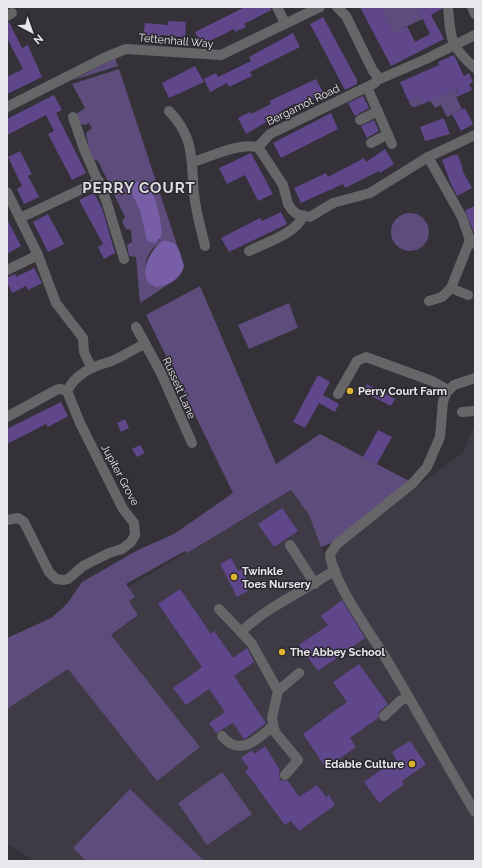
<svg xmlns="http://www.w3.org/2000/svg" width="482" height="868" font-family="Raleway,sans-serif">
	<style>
		.built { fill: #3e3a46 }
		.green { fill: #5d4c7c; fill-rule: evenodd }
		.water { fill: #785ea6 }
		.building { fill: #60468b }
		.lines { fill: none; stroke-linecap: round; stroke-linejoin: round }
		.minor { stroke: #666568; stroke-width: 10 }
		.poi-dot { fill: #dcb233; stroke: #2a282e; stroke-width: 1.5 }
		.labels { text-anchor: middle; dominant-baseline: central; stroke-width: 3; stroke-linejoin: round; paint-order: stroke }
		.street-label { font-size: 11px; fill: #e8e7eb; stroke: #2a282e }
		.poi-label { font-size: 11px; font-weight: bold; fill: #e8e7eb; stroke: #2a282e; text-anchor: start }
		.district-label { font-size: 15px; font-weight: bold; letter-spacing: 1px; fill: #e0dee5; stroke: #2a282e }
	</style>
	<rect width="100%" height="100%" fill="#343238"/>
	<path class="built" d="M 475,424 L 475,861 L 35,861 L 7,844 L 7,709 L 68,669 L 138,615 L 129,601 L 135,597 L 128,587 L 291,490 L 309,515 L 327,561 L 337,548 L 463,452 Z"/>
	<g class="green">
		<path d="M 380,7 L 417,7 L 423,19 L 403,28 L 408,39 L 384,52 Z"/>
		<path d="M 115,58 L 118,66 L 73,80 Z"/>
		<path d="M 119,69 L 178,248 L 171,241 C 148,240 137,271 153,286 L 168,284 L 178,278 L 140,303 L 136,257 L 129,256 L 127,245 L 132,242 L 131,230 L 126,229 L 122,222 L 125,217 L 98,161 L 91,159 L 86,133 L 92,128 L 89,123 L 85,125 L 81,124 L 76,114 L 85,108 L 72,84 ZM 136,182 L 141,182 L 152,190 L 162,232 L 159,241 L 145,231 L 140,211 L 132,195 L 132,185 Z"/>
		<path d="M 455,87 L 459,96 L 456,97 L 462,109 L 447,117 L 441,105 L 435,108 L 430,101 L 415,107 L 411,106 L 408,100 L 416,97 Z"/>
		<circle cx="410" cy="232" r="19"/>
		<path d="M 200,286 L 276,464 L 320,434 L 409,481 L 337,541 L 321,547 L 309,515 L 291,490 L 187,553 L 185,551 L 126,584 L 135,597 L 129,601 L 138,615 L 111,635 L 200,747 L 157,781 L 68,669 L 7,709 L 7,638 L 51,618 L 67,604 L 82,582 L 138,550 L 174,534 L 233,493 L 146,315 Z"/>
		<path d="M 289,303 L 298,328 L 249,349 L 238,325 Z"/>
		<path d="M 222,772 L 252,814 L 207,845 L 178,803 Z"/>
		<path d="M 130,789 L 204,861 L 86,861 L 73,848 Z"/>
	</g>
	<g class="water">
		<path d="M 136,182 C 155,179 160,218 162,232 L 161,237 L 155,243 L 147,241 L 140,211 L 132,195 L 132,185 Z"/>
		<path d="M 163,241 C 179,239 180,254 184,266 C 181,279 169,285 157,287 C 134,282 149,249 163,241 Z"/>
	</g>
	<g class="building">
		<path d="M 245,7 L 271,7 L 271,10 L 244,24 L 246,27 L 235,32 L 234,29 L 202,45 L 195,32 Z"/>
		<path d="M 360,7 L 381,7 L 394,34 L 407,26 L 415,42 L 430,34 L 417,7 L 442,7 L 442,9 L 431,15 L 444,39 L 391,66 Z"/>
		<path d="M 323,17 L 357,80 L 357,84 L 345,90 L 310,24 Z"/>
		<path d="M 168,21 L 186,22 L 185,37 L 160,35 L 160,41 L 143,39 L 145,23 L 168,25 Z"/>
		<path d="M 7,22 L 9,22 L 22,48 L 28,45 L 42,77 L 7,94 L 7,77 L 23,69 L 7,38 Z"/>
		<path d="M 293,33 L 300,47 L 250,72 L 252,76 L 229,87 L 227,83 L 210,92 L 204,79 L 216,73 L 218,77 L 251,61 L 249,57 Z"/>
		<path d="M 454,55 L 464,76 L 469,73 L 473,82 L 469,84 L 472,90 L 459,96 L 456,88 L 423,104 L 419,96 L 408,100 L 400,82 L 439,65 L 438,62 Z"/>
		<path d="M 195,66 L 204,82 L 169,98 L 162,83 Z"/>
		<path d="M 316,79 L 324,94 L 297,106 L 296,103 L 281,111 L 282,113 L 246,134 L 238,118 L 250,112 L 251,114 L 271,104 L 269,101 Z"/>
		<path d="M 54,95 L 62,110 L 56,113 L 86,173 L 72,180 L 48,134 L 54,131 L 46,115 L 7,135 L 7,119 Z"/>
		<path d="M 363,96 L 369,108 L 355,116 L 348,103 Z"/>
		<path d="M 465,108 L 473,124 L 461,131 L 452,114 Z"/>
		<path d="M 331,113 L 338,129 L 281,158 L 273,143 Z"/>
		<path d="M 441,119 L 444,119 L 450,134 L 425,141 L 420,127 Z"/>
		<path d="M 374,120 L 379,131 L 367,138 L 361,126 Z"/>
		<path d="M 385,149 L 394,164 L 380,173 L 379,171 L 345,188 L 343,184 L 301,203 L 294,188 L 326,173 L 328,177 L 364,158 L 366,162 Z"/>
		<path d="M 20,151 L 32,174 L 28,176 L 39,197 L 24,204 L 17,189 L 22,186 L 8,157 Z"/>
		<path d="M 251,153 L 273,194 L 258,201 L 245,175 L 227,184 L 219,168 Z"/>
		<path d="M 454,155 L 458,155 L 463,169 L 462,170 L 472,188 L 457,196 L 451,184 L 442,160 Z"/>
		<path d="M 94,193 L 102,208 L 115,253 L 104,259 L 98,247 L 103,244 L 79,200 Z"/>
		<path d="M 475,206 L 475,235 L 465,210 Z"/>
		<path d="M 281,212 L 287,224 L 229,252 L 221,238 L 260,218 L 262,221 Z"/>
		<path d="M 48,214 L 64,244 L 48,252 L 33,222 Z"/>
		<path d="M 7,219 L 21,246 L 7,254 Z"/>
		<path d="M 34,268 L 42,283 L 28,290 L 26,286 L 12,293 L 7,282 L 7,278 L 15,274 L 16,277 Z"/>
		<path d="M 318,375 L 330,382 L 323,395 L 339,404 L 335,412 L 319,403 L 305,428 L 293,422 Z"/>
		<path d="M 367,384 L 395,399 L 391,406 L 363,392 Z"/>
		<path d="M 61,402 L 68,416 L 48,427 L 46,424 L 7,444 L 7,429 Z"/>
		<path d="M 125,419 L 129,428 L 121,432 L 117,423 Z"/>
		<path d="M 378,430 L 392,437 L 377,464 L 363,457 Z"/>
		<path d="M 140,445 L 145,453 L 137,457 L 132,449 Z"/>
		<path d="M 282,508 L 298,531 L 274,547 L 258,524 Z"/>
		<path d="M 231,558 L 238,571 L 241,569 L 250,585 L 245,587 L 248,591 L 237,597 L 220,564 Z"/>
		<path d="M 180,589 L 211,634 L 214,631 L 233,658 L 247,648 L 254,662 L 234,676 L 266,723 L 246,738 L 244,739 L 233,723 L 216,733 L 209,723 L 225,712 L 209,689 L 186,705 L 173,688 L 202,667 L 158,604 Z"/>
		<path d="M 342,600 L 365,638 L 318,671 L 299,645 L 328,625 L 321,616 Z"/>
		<path d="M 359,664 L 388,704 L 379,712 L 378,718 L 350,738 L 356,747 L 326,768 L 303,734 L 347,702 L 333,682 Z"/>
		<path d="M 410,741 L 426,764 L 402,781 L 404,784 L 379,803 L 364,782 L 396,759 L 392,752 Z"/>
		<path d="M 265,746 L 280,770 L 279,774 L 280,780 L 288,781 L 299,797 L 317,785 L 326,797 L 329,795 L 335,805 L 299,831 L 291,821 L 285,825 L 245,771 L 249,768 L 241,758 L 252,750 L 254,754 Z"/>
	</g>
	<g class="lines">
		<g class="minor">
			<path d="M 277,7 L 285,23"/>
			<path d="M 337,7 L 346,16 L 373,71 L 380,79 L 426,59 L 475,35"/>
			<path d="M 448,7 C 451,39 449,45 475,68"/>
			<path d="M 472,7 L 475,14"/>
			<path d="M 7,16 L 12,13"/>
			<path d="M 367,87 L 392,144"/>
			<path d="M 7,107 L 106,57 L 126,49 L 221,55 L 320,7"/>
			<path d="M 169,111 C 195,138 191,160 194,194 C 196,212 201,229 205,246"/>
			<path d="M 73,117 L 84,149 L 106,200 L 124,259"/>
			<path d="M 360,120 L 378,111"/>
			<path d="M 371,143 L 388,134"/>
			<path d="M 258,147 L 283,185 L 288,204 L 292,210 L 297,214 L 310,217 L 333,203 L 370,193 L 428,157 L 475,135"/>
			<path d="M 428,157 L 462,217 L 470,240 L 475,244"/>
			<path d="M 193,162 C 213,156 237,143 258,147 L 270,134 L 367,87 L 375,83 L 378,78"/>
			<path d="M 7,192 L 38,255 L 7,270"/>
			<path d="M 20,218 L 99,181"/>
			<path d="M 249,251 C 265,243 297,233 303,216"/>
			<path d="M 38,255 L 56,303 L 83,338 L 84,352 L 91,367"/>
			<path d="M 451,288 L 468,295"/>
			<path d="M 429,301 L 442,297 L 451,288 L 470,240"/>
			<path d="M 136,327 L 160,371 L 192,443"/>
			<path d="M 475,378 L 454,385 L 447,392 L 443,401 L 440,437 L 427,467 L 413,483 L 337,544 L 330,554 C 332,580 370,633 385,657 C 416,708 444,761 475,812"/>
			<path d="M 67,391 C 76,374 91,367 109,362 C 121,358 133,349 145,344"/>
			<path d="M 338,394 L 357,361 L 366,357 L 432,381 L 448,390"/>
			<path d="M 462,412 L 475,411"/>
			<path d="M 7,417 L 56,390 L 61,389 L 67,391 L 80,423 L 123,509 L 134,523 L 135,535 L 131,542 L 122,549 L 109,553 L 83,566 L 68,579 L 64,580 L 56,579 L 49,572 L 24,522 L 18,518 L 7,520"/>
			<path d="M 290,545 L 315,584"/>
			<path d="M 219,609 L 241,632"/>
			<path d="M 278,691 L 299,673"/>
			<path d="M 384,716 L 400,701 L 408,697"/>
			<path d="M 222,736 C 225,739 228,743 232,744 C 246,752 263,734 273,726"/>
			<path d="M 285,775 L 298,760 L 275,732 L 272,718 L 278,691 L 252,644 L 241,632 C 268,606 304,591 335,570"/>
		</g>
	</g>
	<g class="poi-dot">
		<circle cx="350" cy="391" r="4"/>
		<circle cx="234" cy="577" r="4"/>
		<circle cx="282" cy="652" r="4"/>
		<circle cx="412" cy="764" r="4"/>
	</g>
	<g class="labels">
		<g class="street-label">
			<text transform="translate(176 41) rotate(5)">Tettenhall Way</text>
			<text transform="translate(303 105) rotate(-26)">Bergamot Road</text>
			<text transform="translate(179 388) rotate(66)">Russett Lane</text>
			<text transform="translate(120 475) rotate(62)">Jupiter Grove</text>
		</g>
		<g class="poi-label">
			<text x="358" y="391">Perry Court Farm</text>
			<text x="242" y="571">Twinkle<tspan x="242" dy="13">Toes Nursery</tspan></text>
			<text x="290" y="652">The Abbey School</text>
			<text x="404" y="764" text-anchor="end">Edable Culture</text>
		</g>
		<g class="district-label">
			<text x="139" y="188">PERRY COURT</text>
		</g>
	</g>
	<rect width="482" height="868" fill="none" stroke="#e8e7eb" stroke-width="16"/>
	<g transform="translate(32 32) rotate(139)" stroke="#2a282e" stroke-width="3" paint-order="stroke">
	<path d="M0-3L7 15L0 10L-7 15Z" fill="#e8e7eb"/>
	<text y="-6" font-size="11" font-weight="bold" text-anchor="middle" fill="#e8e7eb">N</text>
	</g>
</svg>
